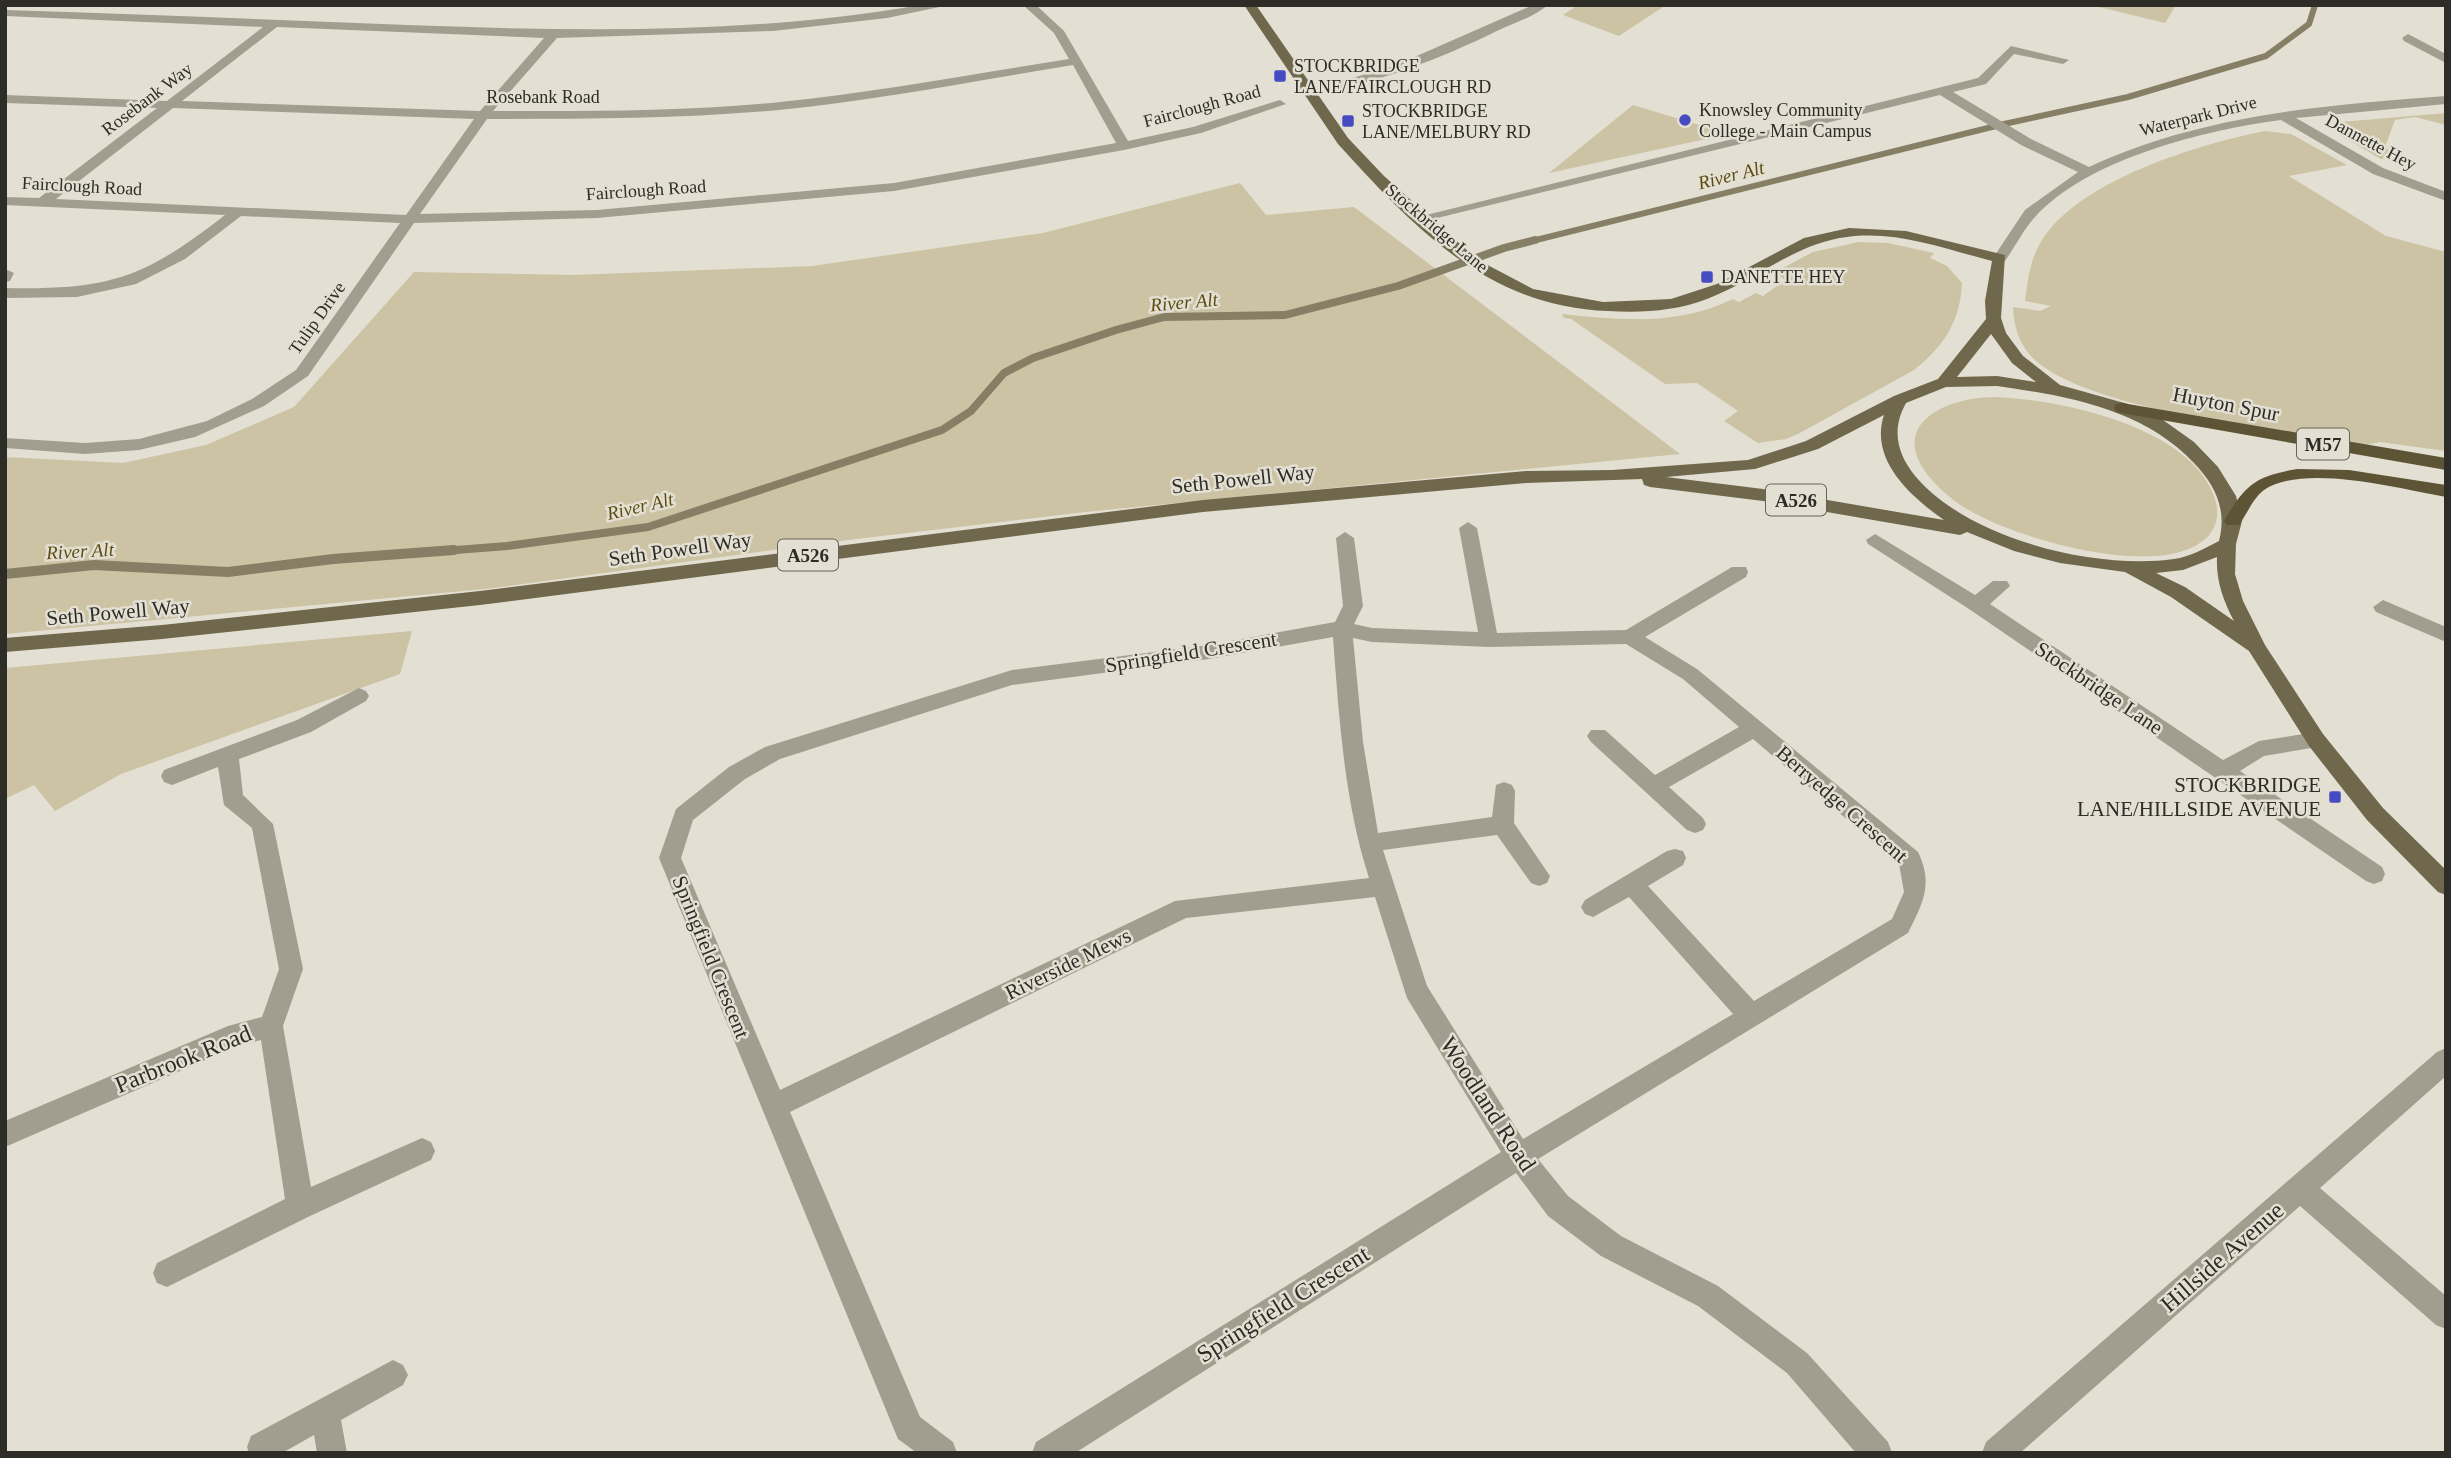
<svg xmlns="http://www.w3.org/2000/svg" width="2451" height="1458" font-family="'Times New Roman',serif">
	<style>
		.green { fill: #ccc3a4 }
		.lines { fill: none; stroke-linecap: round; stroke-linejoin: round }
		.stream-far2 { stroke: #867f66; stroke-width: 6 }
		.stream-far1 { stroke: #867f66; stroke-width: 8 }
		.stream { stroke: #867f66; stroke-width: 10 }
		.minor { fill: #a29e8f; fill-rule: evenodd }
		.major { fill: #6f684d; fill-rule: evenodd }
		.highway { fill: #5d5435; fill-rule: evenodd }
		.poi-dot { fill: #454cc1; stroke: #e3dfd2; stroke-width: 2.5 }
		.labels { text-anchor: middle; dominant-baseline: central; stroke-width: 5; stroke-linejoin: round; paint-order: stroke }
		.far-poi-label { font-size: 18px; fill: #2d2c27; stroke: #e3dfd2; text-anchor: start }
		.far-street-label { font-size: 18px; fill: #2d2c27; stroke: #e3dfd2 }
		.far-water-label { font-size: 19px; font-style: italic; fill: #5c4e12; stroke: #e3dfd2 }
		.shield { fill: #e3dfd2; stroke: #64625a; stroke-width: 2 }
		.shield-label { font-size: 19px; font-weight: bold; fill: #2d2c27 }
		.street-label { font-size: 21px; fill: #2d2c27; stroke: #e3dfd2 }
		.poi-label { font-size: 21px; fill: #2d2c27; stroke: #e3dfd2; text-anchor: end }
		.near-street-label { font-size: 24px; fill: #2d2c27; stroke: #e3dfd2 }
	</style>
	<rect width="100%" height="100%" fill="#e3dfd2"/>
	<g class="green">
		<path d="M 1578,5 L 1666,5 L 1619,36 L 1563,15 Z"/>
		<path d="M 2091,5 L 2176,5 L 2165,23 Z"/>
		<path d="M 1633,105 L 1729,134 L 1549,173 Z"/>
		<path d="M 2446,113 L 2446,125 L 2415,117 L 2395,120 L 2385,147 L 2396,156 L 2381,159 L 2342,136 L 2334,128 L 2340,122 Z"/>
		<path d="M 2265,131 L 2291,134 L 2347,165 L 2289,176 L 2386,236 L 2446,252 L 2446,451 L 2380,442 L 2366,445 C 2291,433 2080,410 2031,356 C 2018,342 2014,325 2013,307 L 2040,311 L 2051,306 L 2025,301 C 2028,279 2030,259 2042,240 C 2080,180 2199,144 2265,131 Z"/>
		<path d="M 1240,183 L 1266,215 L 1354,207 L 1680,454 L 1085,512 L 848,540 L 485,589 L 5,634 L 5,457 L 123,463 L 206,445 L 294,407 L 414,272 L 573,275 L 812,266 L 1043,233 Z"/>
		<path d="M 1859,242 L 1888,243 L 1934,253 L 1930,258 L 1947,266 L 1962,283 C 1960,322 1944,346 1914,370 L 1798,434 L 1786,439 L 1758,443 L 1724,421 L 1738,411 L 1697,383 L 1665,384 L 1571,319 L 1564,318 L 1562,314 C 1621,320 1678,326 1733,299 L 1739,302 L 1756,293 L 1763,296 L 1785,280 L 1775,272 L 1813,252 Z"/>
		<path d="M 1994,397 C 2059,399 2193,427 2215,499 C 2219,511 2218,523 2210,534 C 2170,583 2024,540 1978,515 C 1960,506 1945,495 1932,480 C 1884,426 1945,397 1994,397 Z"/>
		<path d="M 412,631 L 400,674 L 121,774 L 55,811 L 34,785 L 5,799 L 5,668 Z"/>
	</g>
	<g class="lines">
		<path class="stream-far2" d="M 1528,242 L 2004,124 L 2128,97 L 2266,56 L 2309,24 L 2315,5"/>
		<path class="stream-far1" d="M 431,552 L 507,546 L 648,527 L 942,430 L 971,411 L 1004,373 L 1033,358 L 1116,330 L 1164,317 L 1285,315 L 1398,286 L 1504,248 L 1535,240"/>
		<path class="stream" d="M 5,574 L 94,565 L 228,572 L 333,559 L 454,550"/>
		<g class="minor">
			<path d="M 921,5 L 949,5 L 887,18 L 773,31 L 557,38 L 493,111 C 588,111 685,112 780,102 C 877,92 973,74 1069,59 L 1054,33 L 1023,5 L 1036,5 L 1064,31 L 1128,141 L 1193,127 L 1280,100 L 1286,104 L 1201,133 L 1124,150 L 894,191 L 597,218 L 414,223 L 308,376 L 264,406 L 195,437 L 139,450 L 85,454 L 5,448 L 5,438 L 85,443 L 139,439 L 207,421 L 252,399 L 296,370 L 400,223 L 241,216 L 185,259 L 136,284 L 77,297 L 5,298 L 5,288 C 109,290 143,279 225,215 L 5,205 L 5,197 L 39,198 L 157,108 L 5,103 L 5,95 L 167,101 L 263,27 L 5,16 L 5,10 C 131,14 256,19 382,24 C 563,31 741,36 921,5 ZM 277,27 L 544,38 L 480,111 L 182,101 ZM 1073,65 L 1116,143 L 894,183 L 597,210 L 420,214 L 487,119 C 584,119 682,119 779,110 C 877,100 975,81 1073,65 ZM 173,108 L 474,119 L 406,215 L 56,199 Z"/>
			<path d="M 1533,5 L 1548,5 C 1535,16 1515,23 1499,30 C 1438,60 1376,83 1309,96 L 1303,92 L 1394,66 Z"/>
			<path d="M 2408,34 L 2446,54 L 2446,63 L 2404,41 L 2402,38 Z"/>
			<path d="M 2011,46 L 2069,60 L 2063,64 L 2014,54 L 1986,84 L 1953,92 L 2031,139 L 2089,167 C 2201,115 2324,105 2446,96 L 2446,104 L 2296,118 L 2383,168 L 2446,192 L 2446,201 L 2373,174 L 2281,120 C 2206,130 2089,158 2035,217 C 2024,229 2015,247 2005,261 L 2000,262 L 1993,258 L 2025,210 L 2078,172 L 2021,145 L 1940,95 L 1421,222 L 1414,218 L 1978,78 Z"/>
			<path d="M 5,269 L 14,273 L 10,281 L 5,282 Z"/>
			<path d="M 1468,522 L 1477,528 L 1497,633 L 1626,630 L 1732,567 L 1746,567 L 1748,572 L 1746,577 L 1645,637 L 1697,669 L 1918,852 C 1934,885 1922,904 1908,933 L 1538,1159 L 1568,1196 L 1621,1236 L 1718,1286 L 1807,1353 L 1888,1442 L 1892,1453 L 1856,1453 L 1787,1373 L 1698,1306 L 1601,1256 L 1548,1216 L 1516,1173 L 1075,1453 L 1032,1453 L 1036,1442 L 1501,1152 L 1407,998 L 1375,897 L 1186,918 L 790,1112 L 920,1417 L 953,1442 L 957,1453 L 917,1453 L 898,1439 L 659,858 L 676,809 L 729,767 L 765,747 L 1012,670 L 1209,645 L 1335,622 L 1343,606 L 1336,538 L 1345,532 L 1354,538 L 1363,606 L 1354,624 L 1372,628 L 1478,632 L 1459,528 ZM 1333,637 C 1339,718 1344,800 1369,878 L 1175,901 L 780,1090 L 681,858 L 693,820 L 745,779 L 780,759 L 1012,685 L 1209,659 ZM 1353,638 L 1372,642 L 1489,647 L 1626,644 L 1683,679 L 1739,727 L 1655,775 L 1605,730 L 1591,730 L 1587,736 L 1591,742 L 1687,830 L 1695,833 L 1703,830 L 1706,824 L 1703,818 L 1669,787 L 1753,739 L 1899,864 L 1904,892 L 1892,919 L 1754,1001 L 1648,886 L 1683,865 L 1686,858 L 1683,851 L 1675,849 L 1667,851 L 1585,900 L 1581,907 L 1585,914 L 1593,917 L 1629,897 L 1733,1014 L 1523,1139 L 1427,986 L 1383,850 L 1497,835 L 1531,883 L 1539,886 L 1547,883 L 1550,876 L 1514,823 L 1515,791 L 1512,785 L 1504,782 L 1496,785 L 1492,817 L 1378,833 L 1363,742 Z"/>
			<path d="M 1875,534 L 1975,595 L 1993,581 L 2007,581 L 2010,586 L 1990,604 L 2223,760 L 2259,741 L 2316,732 L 2323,734 L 2327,740 L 2323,746 L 2264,756 L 2240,771 L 2382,867 L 2385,874 L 2382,881 L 2374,884 L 2366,881 L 1969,609 L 1868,544 L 1866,540 Z"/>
			<path d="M 2383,600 L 2446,627 L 2446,642 L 2376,612 L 2373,607 Z"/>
			<path d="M 359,688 L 366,691 L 369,696 L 366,701 L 311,732 L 239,759 L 243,795 L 273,824 L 303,969 L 283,1026 L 311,1187 L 422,1138 L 431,1142 L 435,1151 L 431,1160 L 310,1216 L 167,1287 L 157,1283 L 153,1273 L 157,1263 L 285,1199 L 261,1040 L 240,1045 L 5,1147 L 5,1121 L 228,1026 L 262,1017 L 279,969 L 252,828 L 224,805 L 218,767 L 172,785 L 164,782 L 161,776 L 164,770 L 297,720 Z"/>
			<path d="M 2446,1048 L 2446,1076 L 2320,1188 L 2446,1296 L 2446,1329 L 2436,1325 L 2300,1206 L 2020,1453 L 1982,1453 L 1986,1442 L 2437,1052 Z"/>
			<path d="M 393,1360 L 403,1365 L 408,1375 L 403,1385 L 341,1420 L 347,1453 L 317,1453 L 314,1435 L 282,1453 L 249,1453 L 247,1447 L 251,1436 Z"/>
		</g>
		<path class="major" d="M 1244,5 L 1256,5 L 1348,138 L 1384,176 L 1478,260 L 1533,289 L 1603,302 L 1671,299 L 1717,284 L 1804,238 L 1849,228 L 1906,231 L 2005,255 L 2001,318 L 2006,333 L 2023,356 L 2060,385 L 2128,404 L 2163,420 L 2194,442 L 2218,467 L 2236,496 L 2242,521 L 2236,544 L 2235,574 L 2243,601 L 2265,645 L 2323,734 L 2383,808 L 2446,870 L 2446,895 L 2438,892 L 2367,820 L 2309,746 L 2249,651 L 2171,597 L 2125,572 L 2060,563 L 2014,551 L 1967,532 L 1960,535 L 1763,501 L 1650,487 L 1644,485 L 1642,479 L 1526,483 L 1203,512 L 480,605 L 162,639 L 5,652 L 5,638 L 162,625 L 480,591 L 1203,500 L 1526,471 L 1612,470 L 1748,460 L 1806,441 L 1894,396 L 1938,379 L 1986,319 L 1985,301 L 1992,261 C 1945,249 1896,230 1847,237 C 1795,243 1755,281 1707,299 C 1676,311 1642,313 1608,311 C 1487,306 1415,229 1338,144 ZM 1991,334 L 2012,363 L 2036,382 L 1997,376 L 1957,377 ZM 1997,386 C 2068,396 2143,409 2194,463 C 2216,486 2227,510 2219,541 C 2205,548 2190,557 2174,559 C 2095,570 1969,539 1916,477 C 1897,454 1891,430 1906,403 L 1946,387 ZM 1884,415 C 1869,460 1911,497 1944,520 L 1763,489 L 1666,477 L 1755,469 L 1818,449 ZM 2217,557 C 2216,581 2223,600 2234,621 L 2185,587 L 2156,573 L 2183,570 Z"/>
		<g class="highway">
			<path d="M 2122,403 L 2446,458 L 2446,470 L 2116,412 L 2114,408 L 2116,404 Z"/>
			<path d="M 2297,469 L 2349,470 L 2446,485 L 2446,497 C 2400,489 2304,463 2264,490 C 2253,498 2247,514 2239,525 L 2227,525 L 2224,521 C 2245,485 2255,476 2297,469 Z"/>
		</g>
	</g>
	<g class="poi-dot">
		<rect x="1273" y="69" width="14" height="14" rx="3.5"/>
		<circle cx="1685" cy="120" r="7"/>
		<rect x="1341" y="114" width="14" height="14" rx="3.5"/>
		<rect x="1700" y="270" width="14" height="14" rx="3.5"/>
		<rect x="2328" y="790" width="14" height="14" rx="3.5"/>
	</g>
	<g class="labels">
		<g class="far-poi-label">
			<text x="1294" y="66">STOCKBRIDGE<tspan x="1294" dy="21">LANE/FAIRCLOUGH RD</tspan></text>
			<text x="1699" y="110">Knowsley Community<tspan x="1699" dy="21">College - Main Campus</tspan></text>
			<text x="1362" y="111">STOCKBRIDGE<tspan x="1362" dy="21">LANE/MELBURY RD</tspan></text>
			<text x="1721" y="277">DANETTE HEY</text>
		</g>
		<g class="far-street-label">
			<text x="543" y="97">Rosebank Road</text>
			<text transform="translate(147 99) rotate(-37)">Rosebank Way</text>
			<text transform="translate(1202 106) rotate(-15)">Fairclough Road</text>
			<text transform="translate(2198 116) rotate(-14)">Waterpark Drive</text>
			<text transform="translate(2371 142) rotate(28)">Dannette Hey</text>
			<text transform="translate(82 186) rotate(3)">Fairclough Road</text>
			<text transform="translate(646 190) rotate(-4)">Fairclough Road</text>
			<text transform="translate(1437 228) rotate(40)">Stockbridge Lane</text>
			<text transform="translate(317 318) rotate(-55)">Tulip Drive</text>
		</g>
		<g class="far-water-label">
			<text transform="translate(1731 175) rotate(-14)">River Alt</text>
			<text transform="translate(1184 302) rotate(-5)">River Alt</text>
			<text transform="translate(640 506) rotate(-13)">River Alt</text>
			<text transform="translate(80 551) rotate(-3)">River Alt</text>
		</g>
		<g class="shield">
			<rect x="2297" y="428.5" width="52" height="31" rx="5"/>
			<rect x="1766" y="484.5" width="60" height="31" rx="5"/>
			<rect x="778" y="539.5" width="60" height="31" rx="5"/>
		</g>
		<g class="shield-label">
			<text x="2323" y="444">M57</text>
			<text x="1796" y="500">A526</text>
			<text x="808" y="555">A526</text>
		</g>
		<g class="street-label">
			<text transform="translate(2226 404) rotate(11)">Huyton Spur</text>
			<text transform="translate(1243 479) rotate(-6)">Seth Powell Way</text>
			<text transform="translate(680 549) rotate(-8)">Seth Powell Way</text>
			<text transform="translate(118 612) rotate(-5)">Seth Powell Way</text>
			<text transform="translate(1191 652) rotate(-9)">Springfield Crescent</text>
			<text transform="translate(2099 688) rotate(34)">Stockbridge Lane</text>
			<text transform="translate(1842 804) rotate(41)">Berryedge Crescent</text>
			<text transform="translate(711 957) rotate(68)">Springfield Crescent</text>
			<text transform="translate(1068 964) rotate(-26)">Riverside Mews</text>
		</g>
		<g class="poi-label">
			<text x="2321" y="785">STOCKBRIDGE<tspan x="2321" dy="24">LANE/HILLSIDE AVENUE</tspan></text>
		</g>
		<g class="near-street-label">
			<text transform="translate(183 1059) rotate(-22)">Parbrook Road</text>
			<text transform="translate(1488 1104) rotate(57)">Woodland Road</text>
			<text transform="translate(2222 1257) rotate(-41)">Hillside Avenue</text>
			<text transform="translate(1283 1304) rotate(-32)">Springfield Crescent</text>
		</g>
	</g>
	<rect width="2451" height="1458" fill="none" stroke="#2d2c27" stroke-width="14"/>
</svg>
